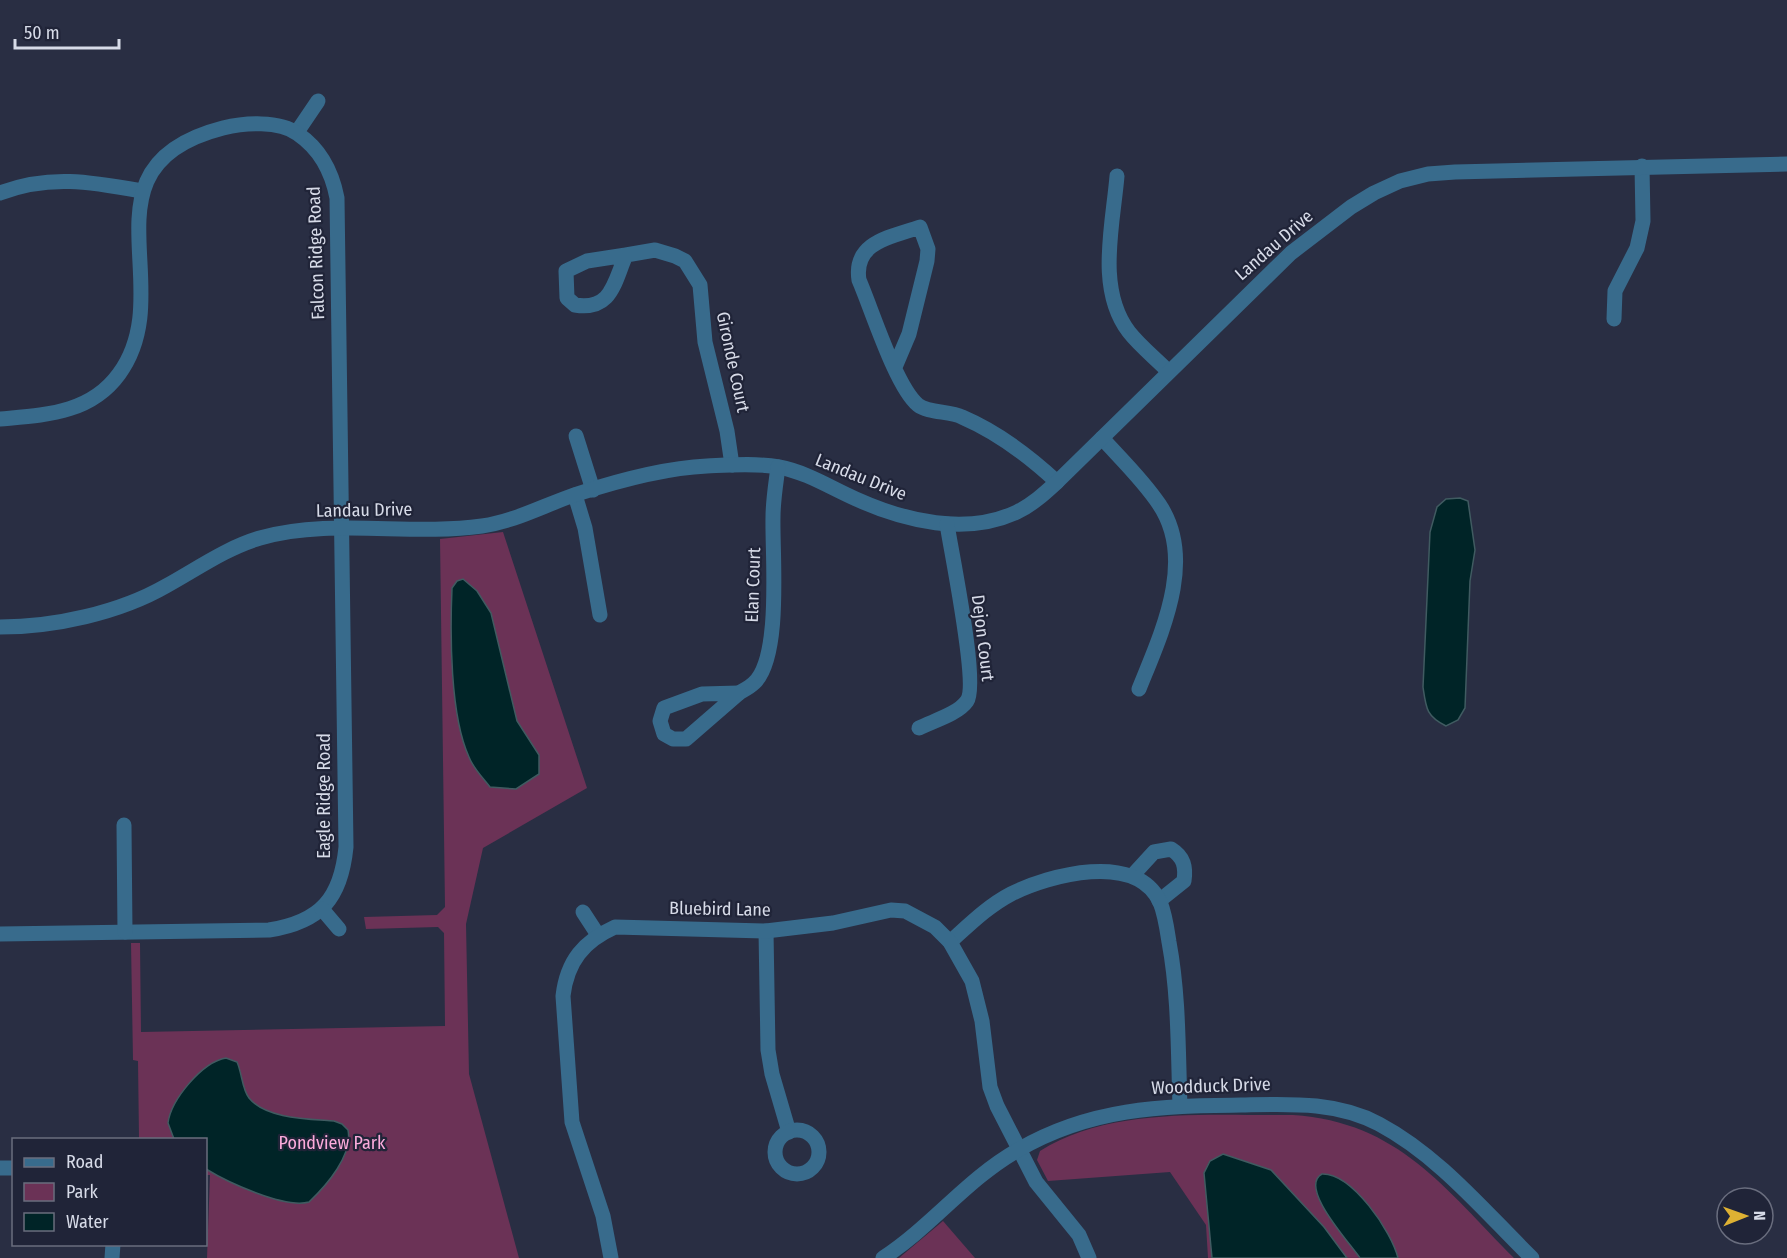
<svg xmlns="http://www.w3.org/2000/svg" width="1787" height="1258" font-family="'Fira Sans Condensed',sans-serif">
	<style>
		.green { fill: #6b3256 }
		.water { fill: #002427; stroke: #405b61; stroke-width: 1.5 }
		.lines { fill: none; stroke-linecap: round; stroke-linejoin: round }
		.minor { stroke: #386b8c; stroke-width: 15 }
		.labels { text-anchor: middle; dominant-baseline: central; stroke-width: 4.5; stroke-linejoin: round; paint-order: stroke }
		.street-label { font-size: 18px; fill: #d7dbe8; stroke: #202438 }
		.park-label { font-size: 18px; fill: #fbabdb; stroke: #202438 }
	</style>
	<rect width="100%" height="100%" fill="#292e43"/>
	<g class="green">
		<path d="M 503,532 L 587,788 L 483,848 L 466,924 L 469,1074 L 519,1258 L 207,1258 L 210,1175 L 206,1175 L 206,1140 L 139,1139 L 138,1061 L 133,1060 L 131,943 L 140,943 L 141,1032 L 445,1026 L 444,933 L 438,927 L 366,929 L 364,917 L 437,915 L 445,907 L 440,539 Z"/>
		<path d="M 1293,1115 C 1399,1122 1445,1189 1514,1258 L 1208,1258 L 1206,1225 L 1170,1172 L 1048,1181 L 1037,1160 L 1040,1151 C 1110,1106 1214,1116 1293,1115 Z"/>
		<path d="M 943,1221 L 975,1258 L 899,1258 Z"/>
	</g>
	<g class="water">
		<path d="M 1460,498 L 1468,501 L 1475,550 L 1470,581 L 1465,708 L 1458,720 L 1446,726 C 1426,716 1426,708 1423,687 L 1430,532 L 1437,507 L 1446,499 Z"/>
		<path d="M 463,579 L 477,591 L 491,613 L 517,721 L 539,755 L 539,774 L 516,789 L 490,787 C 483,778 473,768 469,757 C 450,716 450,634 452,588 L 457,581 Z"/>
		<path d="M 226,1058 L 237,1062 C 242,1073 242,1089 249,1098 C 266,1119 309,1119 334,1121 L 342,1124 L 348,1130 C 353,1155 327,1185 309,1202 C 285,1209 227,1182 206,1169 L 206,1140 L 174,1139 L 168,1123 C 171,1100 202,1062 226,1058 Z"/>
		<path d="M 1223,1154 L 1271,1170 L 1324,1227 L 1347,1258 L 1212,1258 L 1204,1173 L 1210,1161 Z"/>
		<path d="M 1322,1174 C 1352,1173 1392,1232 1398,1258 L 1360,1258 C 1349,1242 1298,1187 1322,1174 Z"/>
	</g>
	<g class="lines">
		<g class="minor">
			<path d="M 297,132 L 318,101"/>
			<path d="M 1117,176 C 1113,225 1096,289 1129,332 C 1140,346 1155,358 1168,371"/>
			<path d="M 0,193 C 49,174 92,182 142,191"/>
			<path d="M 626,255 L 587,261 L 566,271 L 567,298 L 575,305 C 612,311 614,282 626,255 L 655,250 L 675,256 L 685,261 L 700,285 L 705,342 L 727,431 L 732,465"/>
			<path d="M 1614,319 L 1615,291 L 1637,248 L 1643,221 L 1642,166"/>
			<path d="M 895,367 L 909,334 L 927,261 L 928,249 L 920,227 C 891,237 853,242 859,280 C 872,310 896,387 918,405 C 928,413 950,411 962,417 C 997,432 1029,456 1057,482"/>
			<path d="M 0,419 C 44,415 90,414 119,374 C 182,288 74,166 223,128 C 244,123 279,120 298,134 C 320,149 332,172 337,198 L 346,847 C 341,898 321,922 269,930 L 0,934"/>
			<path d="M 576,436 L 593,490"/>
			<path d="M 1102,438 C 1121,459 1143,480 1159,504 C 1197,560 1161,634 1139,689"/>
			<path d="M 575,495 L 585,528 L 600,615"/>
			<path d="M 0,627 C 54,627 119,613 166,586 C 197,569 226,548 260,538 C 332,518 409,536 482,526 C 516,521 544,505 577,494 C 617,481 664,468 707,466 C 730,465 756,463 779,467 C 806,472 831,488 856,499 C 905,521 966,536 1017,512 C 1032,505 1045,493 1057,482 L 1291,253 L 1351,207 L 1374,193 L 1400,181 L 1428,174 L 1455,172 L 1787,164"/>
			<path d="M 739,693 C 744,690 750,687 754,683 C 782,657 772,554 773,517 C 773,500 776,483 778,467"/>
			<path d="M 739,693 L 686,739 L 673,739 L 664,734 L 660,721 L 664,708 L 702,694 Z"/>
			<path d="M 919,728 C 933,721 958,714 967,701 C 979,685 951,551 947,524"/>
			<path d="M 124,825 L 125,932"/>
			<path d="M 1132,876 L 1154,852 L 1171,849 C 1184,857 1186,867 1184,881 L 1159,901"/>
			<path d="M 322,909 L 339,929"/>
			<path d="M 583,912 L 598,935"/>
			<path d="M 766,931 L 768,1050 L 772,1074 L 789,1132"/>
			<path d="M 950,942 C 969,925 988,906 1011,894 C 1049,875 1136,851 1160,902 C 1165,914 1167,929 1169,942 C 1179,996 1178,1051 1180,1106"/>
			<circle cx="797" cy="1152" r="22"/>
			<path d="M 0,1168 L 14,1168"/>
			<path d="M 112,1258 L 113,1244"/>
			<path d="M 611,1258 L 603,1216 L 572,1122 L 563,996 C 567,961 584,941 615,927 L 766,931 L 833,923 L 891,910 L 905,911 L 935,927 L 950,942 L 972,981 L 982,1021 L 990,1087 L 997,1106 L 1036,1182 L 1079,1235 L 1089,1258"/>
			<path d="M 883,1258 C 932,1226 967,1179 1018,1150 C 1090,1108 1160,1106 1241,1105 C 1288,1104 1336,1101 1379,1124 C 1439,1156 1484,1211 1532,1258"/>
		</g>
	</g>
	<g class="labels">
		<g class="street-label">
			<text transform="translate(1274 245) rotate(-41)">Landau Drive</text>
			<text transform="translate(316 253) rotate(-92)">Falcon Ridge Road</text>
			<text transform="translate(733 362) rotate(78)">Gironde Court</text>
			<text transform="translate(861 477) rotate(22)">Landau Drive</text>
			<text transform="translate(364 510) rotate(-1)">Landau Drive</text>
			<text transform="translate(753 585) rotate(-88)">Elan Court</text>
			<text transform="translate(983 638) rotate(83)">Dejon Court</text>
			<text transform="translate(324 796) rotate(-90)">Eagle Ridge Road</text>
			<text transform="translate(720 909) rotate(1)">Bluebird Lane</text>
			<text transform="translate(1211 1086) rotate(-2)">Woodduck Drive</text>
		</g>
		<g class="park-label">
			<text x="332" y="1143">Pondview Park</text>
		</g>
	</g>
	<rect x="12" y="1138" width="195" height="108" fill="#202438" stroke="#696d7e" stroke-width="1.5"/>
	<rect x="24" y="1158" width="30" height="9" fill="#386b8c" stroke="#696d7e" stroke-width="1.5"/>
	<text x="66" y="1168" font-size="18" fill="#d7dbe8">Road</text>
	<rect x="24" y="1183" width="30" height="18" fill="#6b3256" stroke="#696d7e" stroke-width="1.5"/>
	<text x="66" y="1198" font-size="18" fill="#d7dbe8">Park</text>
	<rect x="24" y="1213" width="30" height="18" fill="#002427" stroke="#696d7e" stroke-width="1.5"/>
	<text x="66" y="1228" font-size="18" fill="#d7dbe8">Water</text>
	<g transform="translate(1745 1216) rotate(89)"><circle r="28" fill="#202438" stroke="#696d7e" stroke-width="1.5"/>
	<path d="M0-4.5L10 22L0 15L-10 22Z" fill="#deb133"/>
	<text y="-9" font-size="16" font-weight="bold" text-anchor="middle" fill="#d7dbe8">N</text>
	</g>
	<path d="M15 39v9h104v-9" fill="none" stroke="#d7dbe8" stroke-width="3"/>
	<text x="24" y="39" font-size="18" fill="#d7dbe8" stroke="#202438" stroke-width="4.5" paint-order="stroke">50 m</text>
</svg>
